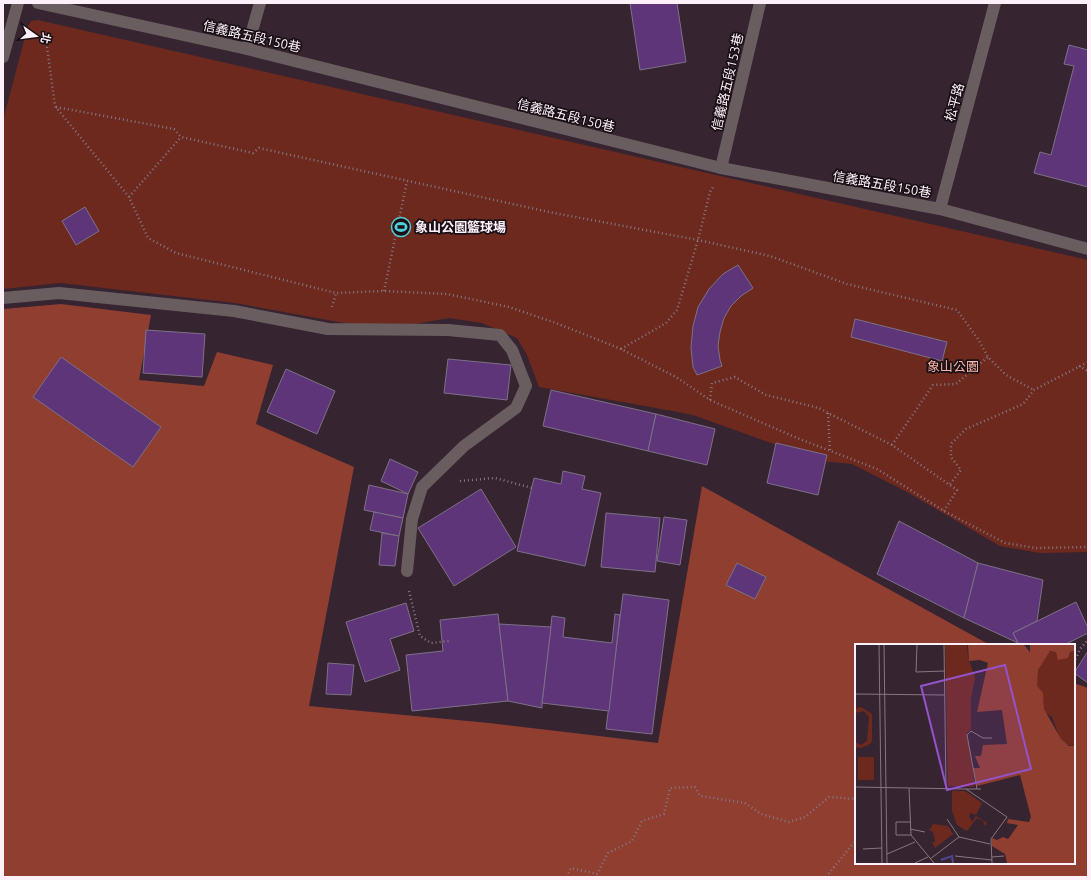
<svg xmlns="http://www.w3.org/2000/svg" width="1091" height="880" font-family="Ubuntu,'Noto Sans TC',sans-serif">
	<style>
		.green { fill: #6e291e }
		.forest { fill: #8f3e30 }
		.building { fill: #5e3578; stroke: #7d7187 }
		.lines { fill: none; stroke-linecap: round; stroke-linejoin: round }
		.path { stroke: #877782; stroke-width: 2.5; stroke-dasharray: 1 3; stroke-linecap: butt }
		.minor { stroke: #6a5d60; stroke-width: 12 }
		.labels { text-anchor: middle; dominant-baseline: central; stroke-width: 3.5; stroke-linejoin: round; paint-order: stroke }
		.street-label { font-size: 13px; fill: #fef0f9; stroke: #191016 }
		.poi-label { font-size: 13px; font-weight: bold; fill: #fef0f9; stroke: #191016; text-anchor: start }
		.park-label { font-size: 13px; fill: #fab3a5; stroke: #191016 }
		.inset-river { fill: none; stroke: #4c478f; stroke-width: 2 }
		.inset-road { fill: none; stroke: #877681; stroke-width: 1 }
		.view { fill: #9553cb; fill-opacity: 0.15; stroke: #9553cb; stroke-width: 2 }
		.inset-edge { fill: none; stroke: #fef0f9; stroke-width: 2 }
	</style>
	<rect width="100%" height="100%" fill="#372431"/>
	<path class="green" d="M 38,20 L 1088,260 L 1088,552 L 1040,553 L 1000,546 L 907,492 L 852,464 L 821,461 L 693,415 L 678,412 L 539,387 L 527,355 L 517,338 L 482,323 L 449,318 L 409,325 L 371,326 L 344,323 L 235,303 L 60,283 L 3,289 L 3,120 L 28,26 L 31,21 Z"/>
	<path class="forest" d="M 61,304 L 151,315 L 139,380 L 204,386 L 217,352 L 273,365 L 256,424 L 354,467 L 309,706 L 489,723 L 658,743 L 702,486 L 990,645 L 856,645 L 856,863 L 1074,863 L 1074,683 L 1088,688 L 1088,877 L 3,877 L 3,309 Z"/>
	<g class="building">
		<path d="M 630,3 L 677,3 L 686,62 L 640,70 Z"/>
		<path d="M 1069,45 L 1088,50 L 1088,187 L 1034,173 L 1040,152 L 1051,155 L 1074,66 L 1064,64 Z"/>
		<path d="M 85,207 L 99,231 L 76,245 L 62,221 Z"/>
		<path d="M 738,265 L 753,288 L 741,296 L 731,306 L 724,318 L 720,332 L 718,346 L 720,360 L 722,366 L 697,375 L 693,367 L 691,347 L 693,326 L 698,307 L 709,289 L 723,274 Z"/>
		<path d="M 855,319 L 947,342 L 942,361 L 851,337 Z"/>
		<path d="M 146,330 L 205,334 L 202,377 L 143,373 Z"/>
		<path d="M 61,357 L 161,427 L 133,467 L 33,397 Z"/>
		<path d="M 448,359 L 511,365 L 507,400 L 444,393 Z"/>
		<path d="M 286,369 L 335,391 L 317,434 L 267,412 Z"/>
		<path d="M 551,390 L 656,414 L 648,451 L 543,426 Z"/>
		<path d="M 656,414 L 715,429 L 707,465 L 648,451 Z"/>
		<path d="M 776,443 L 827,455 L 818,495 L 767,483 Z"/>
		<path d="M 390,459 L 418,472 L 408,494 L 381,481 Z"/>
		<path d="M 563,471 L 585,476 L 582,489 L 601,493 L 585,566 L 517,551 L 534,478 L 561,484 Z"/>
		<path d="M 369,485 L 408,494 L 403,518 L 364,510 Z"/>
		<path d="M 481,489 L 516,547 L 454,586 L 418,528 Z"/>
		<path d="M 374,512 L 403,518 L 399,536 L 370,530 Z"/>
		<path d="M 606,513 L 660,518 L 655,572 L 601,567 Z"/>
		<path d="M 664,517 L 687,520 L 680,565 L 657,561 Z"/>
		<path d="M 899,521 L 978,563 L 964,618 L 877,574 Z"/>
		<path d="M 382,533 L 399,536 L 395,566 L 379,565 Z"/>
		<path d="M 737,563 L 766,577 L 755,599 L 726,585 Z"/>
		<path d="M 978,563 L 1043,580 L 1037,621 L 1013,633 L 1018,643 L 964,618 Z"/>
		<path d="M 623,594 L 669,600 L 652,734 L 606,729 Z"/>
		<path d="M 1076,602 L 1088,628 L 1088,633 L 1064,645 L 1019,645 L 1013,633 Z"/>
		<path d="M 406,603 L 414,631 L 390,639 L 400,670 L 365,682 L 346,622 Z"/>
		<path d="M 498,614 L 508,701 L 412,711 L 406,655 L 443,651 L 440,620 Z"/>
		<path d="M 615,614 L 620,615 L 609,711 L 542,703 L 552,616 L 565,618 L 563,637 L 612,643 Z"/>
		<path d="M 499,624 L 551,627 L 542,703 L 542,708 L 508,701 Z"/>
		<path d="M 1088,651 L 1088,683 L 1074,673 Z"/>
		<path d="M 328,663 L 354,665 L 351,695 L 326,694 Z"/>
	</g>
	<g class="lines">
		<g class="path">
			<path d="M 46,39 L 55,106 L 129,197 L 148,238 L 176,253 L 336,293 L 384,291 L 447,294 L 509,307 L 556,323 L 621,349 L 676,377 L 710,400 L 797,438 L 877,469 L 944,511 L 1005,543 L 1036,548 L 1088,547"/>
			<path d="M 56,107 L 174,129 L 181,137 L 253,153 L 259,148 L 549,212 L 698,240 L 770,256 L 847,284 L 957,310 L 978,339 L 988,357 L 1006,375 L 1034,390"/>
			<path d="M 129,197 L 181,137"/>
			<path d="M 384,291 L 407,181"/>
			<path d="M 332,307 L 336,293"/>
			<path d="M 621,349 L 666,323 L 677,310 L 698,240 L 710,192 L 713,187"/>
			<path d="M 1079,366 L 1088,371"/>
			<path d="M 710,400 L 712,383 L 735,377 L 766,395 L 819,408 L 828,413 L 892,445 L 957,490 L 944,511"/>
			<path d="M 828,413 L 830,451"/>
			<path d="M 892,445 L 933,385 L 956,384 L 988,357"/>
			<path d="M 460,481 L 495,478 L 532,488"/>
			<path d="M 950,484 L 961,470 L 951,457 L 951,444 L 966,429 L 1023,404 L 1034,390 L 1088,362"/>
			<path d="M 409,591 L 420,636 L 431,643 L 449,641"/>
			<path d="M 1074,663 L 1080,649 L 1088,640"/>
			<path d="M 567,877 L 571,868 L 597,874 L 608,853 L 632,841 L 642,821 L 664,814 L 670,788 L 695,787 L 700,796 L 745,803 L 761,814 L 789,822 L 805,817 L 829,797 L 856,799"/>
			<path d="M 826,877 L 856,840"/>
		</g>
		<g class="minor">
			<path d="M 38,3 L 247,49 L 721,168 L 940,209 L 1088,249"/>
			<path d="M 247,49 L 260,3"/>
			<path d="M 3,57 L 18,3"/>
			<path d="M 721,168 L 760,3"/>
			<path d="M 940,209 L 995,3"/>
			<path d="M 3,298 L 59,293 L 234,311 L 328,329 L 448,330 L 500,335 L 512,350 L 526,386 L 516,408 L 464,446 L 422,487 L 412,519 L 407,571"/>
		</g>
	</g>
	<defs>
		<symbol id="stadium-ring" viewBox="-11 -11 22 22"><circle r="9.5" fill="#191016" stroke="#52ccd6" stroke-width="1.5"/><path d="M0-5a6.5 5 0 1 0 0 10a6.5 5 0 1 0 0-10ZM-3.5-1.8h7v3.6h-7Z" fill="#52ccd6"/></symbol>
	</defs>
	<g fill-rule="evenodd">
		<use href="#stadium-ring" x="390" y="216" width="22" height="22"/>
	</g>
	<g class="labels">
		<g class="street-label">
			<text transform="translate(252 36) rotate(13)">信義路五段150巷</text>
			<text transform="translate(727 82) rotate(-77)">信義路五段153巷</text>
			<text transform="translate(954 102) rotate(-75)">松平路</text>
			<text transform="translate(566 115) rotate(14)">信義路五段150巷</text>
			<text transform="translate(882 184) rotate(10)">信義路五段150巷</text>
		</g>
		<g class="poi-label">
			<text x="415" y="227">象山公園籃球場</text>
		</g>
		<g class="park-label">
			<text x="953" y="366">象山公園</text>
		</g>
	</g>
	<g transform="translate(855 644)">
		<rect width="220" height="220" fill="#372431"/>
		<path d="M 90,1 L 112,1 L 113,13 L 120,34 L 116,54 L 116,85 L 112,89 L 120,141 L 118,143 L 93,142 ZM 202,6 L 213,9 L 220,7 L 220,102 L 213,101 L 205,95 L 197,73 L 188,67 L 189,58 L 180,41 L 182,26 L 194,8 ZM 6,63 L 17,70 L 17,97 L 15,100 L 6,104 L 0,103 L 0,98 L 6,101 L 12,97 L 14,73 L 9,67 L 0,69 L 0,65 ZM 3,113 L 19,113 L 19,136 L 3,136 ZM 97,147 L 110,147 L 127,159 L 121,171 L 116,169 L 114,172 L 117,178 L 121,172 L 132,179 L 130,182 L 128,177 L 122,174 L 112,187 L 102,181 L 97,167 ZM 78,180 L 93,182 L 98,190 L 80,204 L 77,198 L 80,198 L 79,191 L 77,187 L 74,187 Z" fill="#6e291e"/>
		<path d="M 113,1 L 169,1 L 175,8 L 175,1 L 220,1 L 220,7 L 215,8 L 213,14 L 203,16 L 201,8 L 195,7 L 183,26 L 182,42 L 188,49 L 189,65 L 206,95 L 214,102 L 220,102 L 220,219 L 152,219 L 150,210 L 137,202 L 137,194 L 142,196 L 148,193 L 153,195 L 163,181 L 152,179 L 153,175 L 174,178 L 176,173 L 165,131 L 122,142 L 118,124 L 125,124 L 120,112 L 126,112 L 128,101 L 152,100 L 147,66 L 122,68 L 133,19 L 125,16 L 114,17 Z" fill="#8f3e30"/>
		<path class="inset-river" d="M 86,216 L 97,212 L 98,219"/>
		<path class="inset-road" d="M 24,1 L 27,219M 29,1 L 32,219M 62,1 L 61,28 L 90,27M 89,1 L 91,145M 0,50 L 89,51M 0,143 L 111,145 L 152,173 L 136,195 L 137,219M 54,144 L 56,191 L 79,219M 111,145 L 126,145M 122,145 L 112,91 L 116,87 L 128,94 L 137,94M 92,175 L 104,193 L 135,200M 55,178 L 41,178 L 41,191 L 56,191M 55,185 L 70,188M 8,205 L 27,204M 32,210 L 60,198M 100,212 L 137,216M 137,213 L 149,212M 75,215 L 104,193M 60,219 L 73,213"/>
		<path class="view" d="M 150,21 L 176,125 L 92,146 L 66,42 Z"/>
		<rect width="220" height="220" class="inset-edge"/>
	</g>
	<rect width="1091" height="880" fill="none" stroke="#fef0f9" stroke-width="8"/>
	<g transform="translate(36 36) rotate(104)" stroke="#191016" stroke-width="3" paint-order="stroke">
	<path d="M0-3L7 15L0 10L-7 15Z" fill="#fef0f9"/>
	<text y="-6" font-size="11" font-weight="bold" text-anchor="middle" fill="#fef0f9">北</text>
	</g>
</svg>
